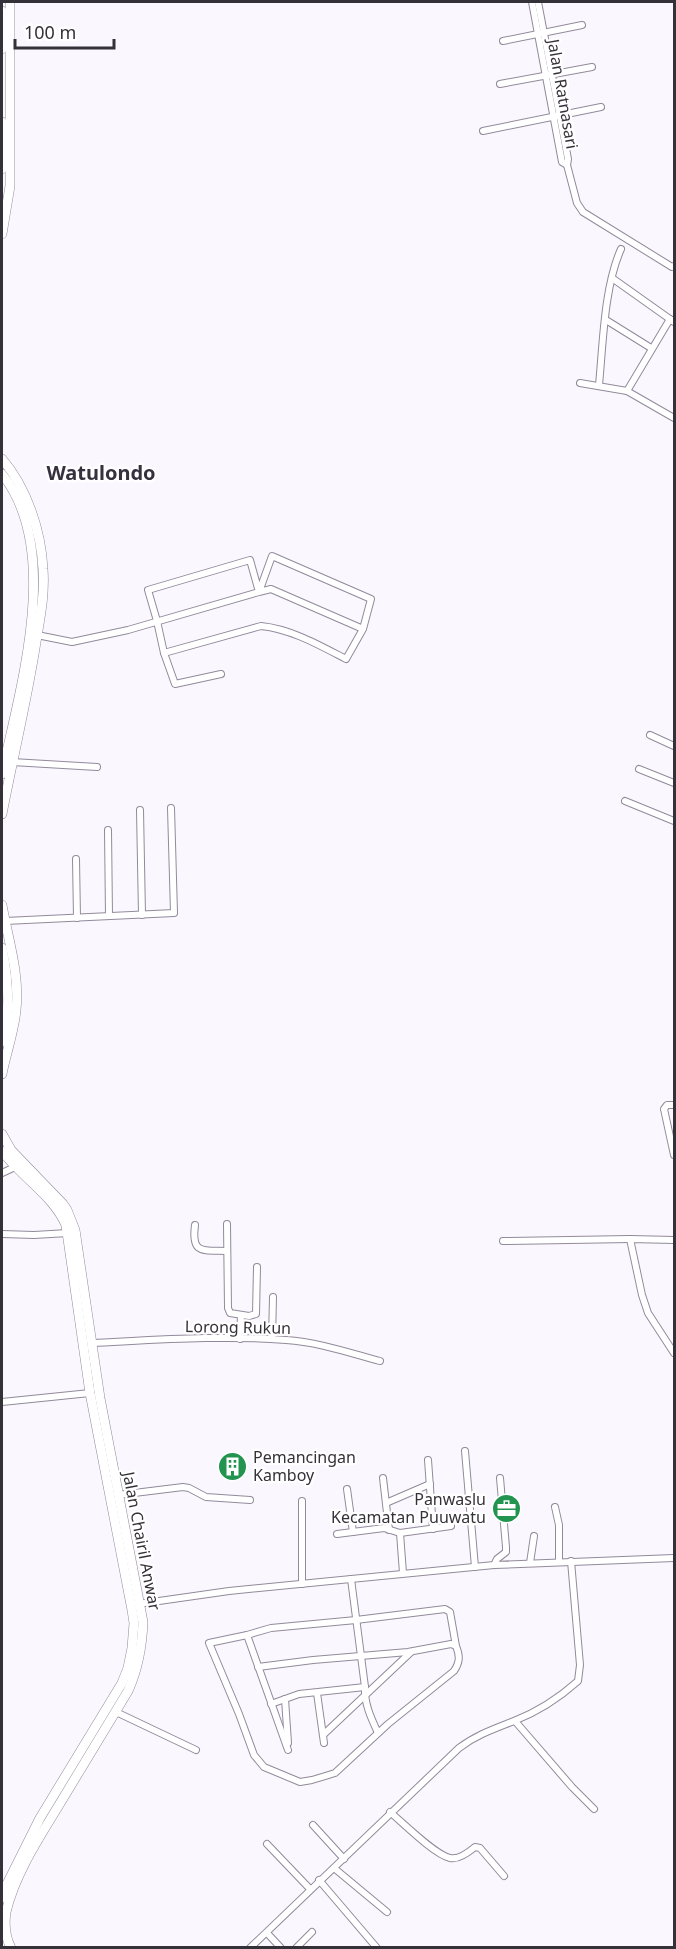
<svg xmlns="http://www.w3.org/2000/svg" width="676" height="1949" font-family="'Noto Sans',sans-serif">
	<style>
		.lines { fill: none; stroke-linecap: round; stroke-linejoin: round }
		.street-casing { stroke: #928a9b; stroke-width: 8 }
		.secondary-casing { stroke: #928a9b; stroke-width: 10 }
		.street { stroke: #fff; stroke-width: 6 }
		.secondary { stroke: #fff; stroke-width: 9 }
		.labels { text-anchor: middle; dominant-baseline: central; stroke-width: 4.5; stroke-linejoin: round; paint-order: stroke }
		.street-label { font-size: 16px; fill: #353138; stroke: #fff }
		.poi-label { font-size: 16px; fill: #353138; stroke: #fff; text-anchor: start }
		.quarter-label { font-size: 20px; font-weight: bold; fill: #37303e; stroke: #fff }
	</style>
	<rect width="100%" height="100%" fill="#fbf7ff"/>
	<g class="lines">
		<defs>
			<g id="street">
				<path d="M 532,2 L 562,162 L 567,165"/>
				<path d="M 538,2 L 568,159 L 567,165 L 577,203 L 583,212 L 672,267 L 674,266"/>
				<path d="M 503,41 L 582,25"/>
				<path d="M 500,84 L 592,67"/>
				<path d="M 483,131 L 601,107"/>
				<path d="M 612,278 L 674,322"/>
				<path d="M 606,320 L 651,348"/>
				<path d="M 580,383 L 627,391 L 674,418"/>
				<path d="M 599,385 C 603,344 604,287 621,249"/>
				<path d="M 627,391 L 670,319"/>
				<path d="M 37,635 L 72,642 L 128,630 L 259,592 L 271,589 L 363,629 L 346,659 C 319,645 291,629 261,626 L 164,653 L 157,621 L 148,590 L 250,560 L 259,592 L 272,556 L 371,599 L 363,629"/>
				<path d="M 164,653 L 175,684 L 221,674"/>
				<path d="M 650,735 L 674,746"/>
				<path d="M 12,762 L 97,767"/>
				<path d="M 639,769 L 674,783"/>
				<path d="M 625,801 L 674,821"/>
				<path d="M 140,810 L 142,915"/>
				<path d="M 108,830 L 109,916"/>
				<path d="M 76,859 L 77,918"/>
				<path d="M 5,921 L 174,913 L 171,808"/>
				<path d="M 674,1105 L 667,1105 L 664,1109 L 674,1155"/>
				<path d="M 2,1173 L 15,1167"/>
				<path d="M 227,1224 L 228,1308 L 230,1313 L 249,1316 L 256,1314 L 257,1267"/>
				<path d="M 195,1225 C 191,1255 203,1250 227,1251"/>
				<path d="M 2,1234 L 34,1235 L 68,1233"/>
				<path d="M 674,1240 L 630,1239 L 642,1295 L 648,1313 L 674,1353"/>
				<path d="M 503,1241 L 630,1239"/>
				<path d="M 240,1339 L 241,1315"/>
				<path d="M 272,1339 L 273,1297"/>
				<path d="M 92,1343 C 156,1340 223,1335 286,1340 C 318,1342 350,1353 380,1361"/>
				<path d="M 2,1402 L 90,1393"/>
				<path d="M 465,1451 L 475,1567"/>
				<path d="M 428,1460 L 433,1529"/>
				<path d="M 383,1478 L 389,1530"/>
				<path d="M 347,1489 L 353,1532"/>
				<path d="M 118,1495 L 183,1487 L 189,1488 L 206,1497 L 250,1500"/>
				<path d="M 302,1501 L 302,1584"/>
				<path d="M 386,1503 L 430,1484"/>
				<path d="M 555,1507 L 559,1525 L 559,1562"/>
				<path d="M 400,1533 L 403,1573"/>
				<path d="M 337,1534 L 384,1528 L 400,1533 L 451,1526"/>
				<path d="M 530,1563 L 534,1536"/>
				<path d="M 494,1565 L 497,1559 L 506,1552 L 506,1547 L 500,1478"/>
				<path d="M 351,1579 L 365,1687 C 364,1703 371,1718 378,1733"/>
				<path d="M 138,1604 L 229,1591 L 494,1565 L 674,1558"/>
				<path d="M 247,1635 L 288,1750"/>
				<path d="M 258,1667 L 313,1660 L 408,1652 L 451,1644 L 456,1646 C 460,1656 460,1662 454,1671 L 388,1724 L 335,1773 L 312,1780 L 300,1782 L 264,1767 L 254,1755 L 239,1714 L 209,1643 L 247,1635 L 271,1628 L 356,1620 L 445,1609 L 450,1612 L 456,1646"/>
				<path d="M 317,1693 L 324,1743"/>
				<path d="M 285,1699 L 288,1743"/>
				<path d="M 271,1704 L 299,1694 L 365,1687"/>
				<path d="M 116,1712 L 196,1750"/>
				<path d="M 515,1721 L 572,1787 L 594,1809"/>
				<path d="M 323,1735 L 411,1652"/>
				<path d="M 390,1812 C 403,1823 435,1855 450,1858 C 458,1860 469,1852 475,1847 L 480,1848 L 504,1876"/>
				<path d="M 313,1825 L 344,1859"/>
				<path d="M 267,1844 L 310,1889"/>
				<path d="M 334,1868 L 387,1912"/>
				<path d="M 319,1880 L 377,1948"/>
				<path d="M 267,1933 L 281,1948"/>
				<path d="M 250,1948 L 459,1748 C 476,1735 494,1729 514,1721 C 537,1712 559,1698 578,1681 L 580,1665 L 571,1561"/>
				<path d="M 296,1948 L 312,1932"/>
			</g>
			<g id="secondary">
				<path d="M 2,11 L 2,49"/>
				<path d="M 2,122 L 2,169"/>
				<path d="M 2,234 L 10,186 L 10,2"/>
				<path d="M 2,459 C 27,488 41,531 43,569 C 45,594 40,618 36,642 C 27,700 13,757 2,814"/>
				<path d="M 2,474 C 63,550 20,688 2,774"/>
				<path d="M 2,905 C 8,939 20,975 16,1010 C 14,1032 6,1053 2,1074"/>
				<path d="M 2,948 C 8,978 11,1013 2,1042"/>
				<path d="M 2,1134 L 11,1150 L 63,1204 L 67,1210 L 75,1230 L 100,1398 L 143,1622 C 142,1647 138,1669 128,1691 C 105,1729 82,1767 59,1805 C 39,1838 15,1874 6,1912 C 4,1925 5,1936 11,1948"/>
				<path d="M 2,1151 C 21,1177 53,1195 66,1225 L 90,1393 L 132,1610 L 134,1623 L 132,1648 L 128,1668 L 122,1683 L 40,1818 L 5,1888 L 2,1898"/>
			</g>
		</defs>
		<use href="#street" class="street-casing"/>
		<use href="#secondary" class="secondary-casing"/>
		<use href="#street" class="street"/>
		<use href="#secondary" class="secondary"/>
	</g>
	<defs>
		<symbol id="building-disc" viewBox="-11 -11 22 22"><circle r="9.5" fill="#22944f" stroke="#fff"/><path d="M-4-6H4V6H1V3H-1V6H-4ZM-2.5-4.3h1.7v1.8h-1.7ZM.8-4.3h1.7v1.8H.8ZM-2.5-1h1.7V.8h-1.7ZM.8-1h1.7V.8H.8Z" fill="#fff"/></symbol>
		<symbol id="office-disc" viewBox="-11 -11 22 22"><circle r="9.5" fill="#22944f" stroke="#fff"/><path d="M-6-3h4V-5.5h4V-3h4V5H-6ZM-1-4.5V-3h2v-1.5ZM-6 0V1H6V0Z" fill="#fff"/></symbol>
	</defs>
	<g fill-rule="evenodd">
		<use href="#building-disc" x="216" y="1450" width="33" height="33"/>
		<use href="#office-disc" x="490" y="1492" width="33" height="33"/>
	</g>
	<g class="labels">
		<g class="street-label">
			<text transform="translate(563 94) rotate(80)">Jalan Ratnasari</text>
			<text transform="translate(238 1327) rotate(1)">Lorong Rukun</text>
			<text transform="translate(142 1541) rotate(79)">Jalan Chairil Anwar</text>
		</g>
		<g class="poi-label">
			<text x="253" y="1457">Pemancingan<tspan x="253" dy="18">Kamboy</tspan></text>
			<text x="486" y="1499" text-anchor="end">Panwaslu<tspan x="486" dy="18">Kecamatan Puuwatu</tspan></text>
		</g>
		<g class="quarter-label">
			<text x="101" y="472">Watulondo</text>
		</g>
	</g>
	<rect width="676" height="1949" fill="none" stroke="#353138" stroke-width="6"/>
	<path d="M15 39v9h99v-9" fill="none" stroke="#353138" stroke-width="3"/>
	<text x="24" y="39" font-size="18" fill="#353138" stroke="#ffffff" stroke-width="4.5" paint-order="stroke">100 m</text>
</svg>
